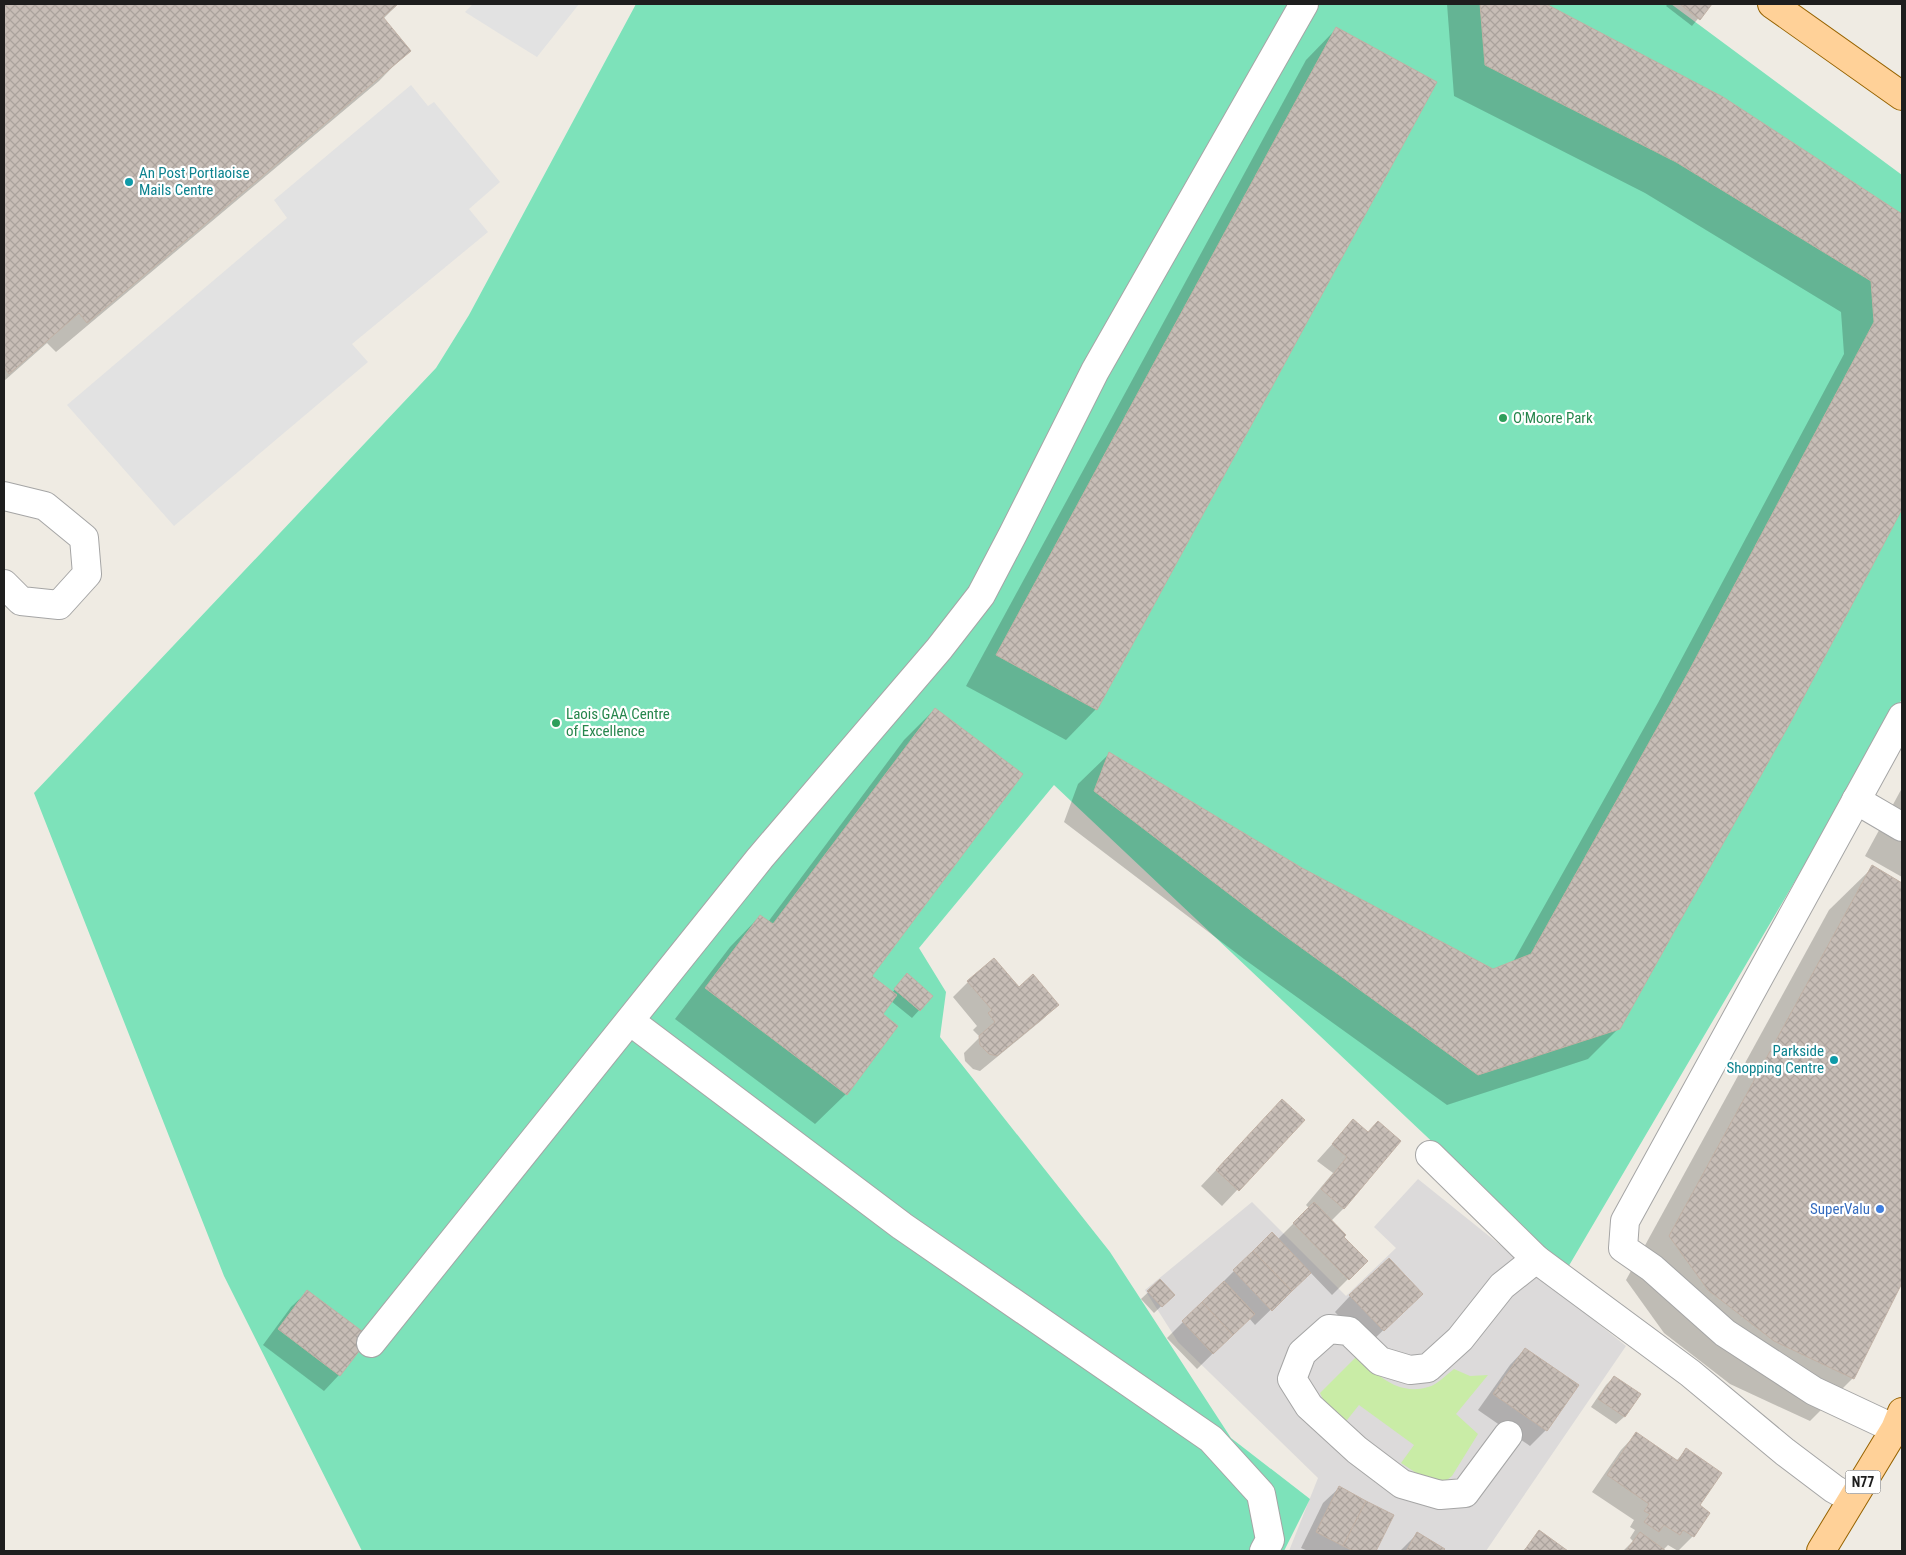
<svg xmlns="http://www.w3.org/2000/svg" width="1906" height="1555" font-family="'Roboto Condensed',sans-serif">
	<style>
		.residential { fill: #dcdada }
		.grass { fill: #c9eca6 }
		.pitch { fill: #7de2ba }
		.parking { fill: #e2e2e2 }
		.shadow { fill: #0003 }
		.building { fill: url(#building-cross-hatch); stroke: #c1b1a5 }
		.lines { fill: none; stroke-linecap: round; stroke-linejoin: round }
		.minor-casing { stroke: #a5a5a5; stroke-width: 30 }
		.major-casing { stroke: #976300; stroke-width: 30 }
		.minor { stroke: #fff; stroke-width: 28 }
		.major { stroke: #ffd198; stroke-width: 28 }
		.culture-dot { fill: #0f9aa8; stroke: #fff; stroke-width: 2 }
		.leisure-dot { fill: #2e9e5b; stroke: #fff; stroke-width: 2 }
		.shop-dot { fill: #3f7fe0; stroke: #fff; stroke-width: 2 }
		.labels { text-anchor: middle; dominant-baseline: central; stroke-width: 4.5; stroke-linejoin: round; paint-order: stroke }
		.shield { fill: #fff; stroke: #626262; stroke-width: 1 }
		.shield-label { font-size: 14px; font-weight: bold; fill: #1e1e1e }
		.culture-label { font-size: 15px; fill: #0d838f; stroke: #fff; text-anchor: start }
		.leisure-label { font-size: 15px; fill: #27864d; stroke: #fff; text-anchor: start }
		.shop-label { font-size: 15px; fill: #366cbe; stroke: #fff; text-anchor: end }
	</style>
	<defs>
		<pattern id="building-cross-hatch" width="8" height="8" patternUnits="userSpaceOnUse" patternTransform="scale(1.25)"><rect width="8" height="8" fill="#c7bdb6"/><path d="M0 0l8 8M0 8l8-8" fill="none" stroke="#aaa29c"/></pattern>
	</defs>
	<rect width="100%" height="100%" fill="#efebe3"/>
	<path class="residential" d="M 1418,1179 L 1626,1346 L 1486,1551 L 1289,1551 L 1318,1478 L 1178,1342 L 1145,1290 L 1252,1202 L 1346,1296 L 1396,1248 L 1374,1227 Z"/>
	<path class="grass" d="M 1357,1356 C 1377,1375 1398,1396 1428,1387 C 1437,1385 1446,1375 1454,1369 L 1470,1376 L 1488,1375 L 1456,1414 L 1478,1434 L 1452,1476 L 1443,1483 L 1424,1478 L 1401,1463 L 1414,1445 L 1359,1405 L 1343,1425 L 1328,1410 L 1320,1393 Z"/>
	<path class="pitch" d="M 636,4 L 1671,4 L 1902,175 L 1902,699 L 1567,1269 L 1054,785 L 919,948 L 946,992 L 940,1037 L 1110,1252 L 1231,1438 L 1310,1499 L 1284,1551 L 362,1551 L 224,1276 L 34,793 L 436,368 L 469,315 Z"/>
	<g class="parking">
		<path d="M 473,4 L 579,4 L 537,57 L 465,12 Z"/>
		<path d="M 411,85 L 428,106 L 434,102 L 500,182 L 469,209 L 488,232 L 352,344 L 368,362 L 174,526 L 67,405 L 287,218 L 274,200 Z"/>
	</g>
	<g class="shadow">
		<path d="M 4,4 L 398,4 L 383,19 L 409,50 L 379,81 L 56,352 L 47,343 L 4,381 Z"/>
		<path d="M 1447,4 L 1544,4 L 1722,98 L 1902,216 L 1902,506 L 1789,722 L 1619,1028 L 1588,1059 L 1447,1105 L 1244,959 L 1064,822 L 1078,784 L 1109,754 L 1301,869 L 1493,971 L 1513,962 L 1658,703 L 1844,354 L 1841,312 L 1645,193 L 1454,96 Z"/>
		<path d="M 1668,4 L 1710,4 L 1692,26 L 1666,6 Z"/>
		<path d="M 1336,29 L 1096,709 L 1066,740 L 966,686 L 1306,60 Z"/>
		<path d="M 935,709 L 870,976 L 892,993 L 900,983 L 932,996 L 912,1018 L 891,1001 L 881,1014 L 846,1094 L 815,1124 L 675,1019 L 730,947 L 760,916 L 768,922 L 904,740 Z"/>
		<path d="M 1902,788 L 1902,877 L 1865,856 Z"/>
		<path d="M 1873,867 L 1902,884 L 1902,1280 L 1853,1378 L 1810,1421 L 1730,1384 L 1664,1333 L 1626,1280 L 1829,910 Z"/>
		<path d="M 968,982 L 1057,1005 L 1042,1020 L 980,1071 L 973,1069 L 965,1061 L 964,1053 L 980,1037 L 973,1030 L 977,1026 L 953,997 Z"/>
		<path d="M 1266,1117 L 1303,1120 L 1222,1206 L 1201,1186 Z"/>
		<path d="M 1353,1121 L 1344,1208 L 1331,1221 L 1342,1237 L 1366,1261 L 1332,1295 L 1310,1272 L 1255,1325 L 1249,1318 L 1197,1369 L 1167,1338 L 1234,1271 L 1277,1240 L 1309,1208 L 1306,1205 L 1333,1173 L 1317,1161 Z"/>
		<path d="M 1160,1281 L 1173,1295 L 1154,1313 L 1141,1299 Z"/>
		<path d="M 307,1292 L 339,1375 L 324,1391 L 263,1345 L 291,1307 Z"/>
		<path d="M 1350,1296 L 1405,1309 L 1367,1346 L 1335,1312 Z"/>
		<path d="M 1525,1349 L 1546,1430 L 1530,1446 L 1478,1410 L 1510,1365 Z"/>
		<path d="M 1614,1377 L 1639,1394 L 1624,1417 L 1616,1424 L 1591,1407 L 1606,1385 Z"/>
		<path d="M 1636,1434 L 1676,1461 L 1686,1450 L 1698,1506 L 1693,1536 L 1678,1551 L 1668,1545 L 1663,1550 L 1664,1551 L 1623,1551 L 1633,1541 L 1630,1538 L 1635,1530 L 1630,1527 L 1634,1520 L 1592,1492 L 1621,1450 Z"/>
		<path d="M 1339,1488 L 1393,1516 L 1375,1551 L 1308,1551 L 1301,1548 L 1323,1503 Z"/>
		<path d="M 1540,1532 L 1566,1551 L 1523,1551 Z"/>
		<path d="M 1417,1534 L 1445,1551 L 1400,1551 Z"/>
	</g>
	<g class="building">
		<path d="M 4,4 L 398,4 L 383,17 L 411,51 L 87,323 L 79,313 L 9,374 L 4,367 Z"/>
		<path d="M 1480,4 L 1546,4 L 1723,97 L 1902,214 L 1902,509 L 1790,723 L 1620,1029 L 1478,1075 L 1274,928 L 1094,791 L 1109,752 L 1302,868 L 1493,969 L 1531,954 L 1689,671 L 1874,322 L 1871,281 L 1676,162 L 1485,65 Z"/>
		<path d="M 1680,4 L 1712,4 L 1700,20 Z"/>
		<path d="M 1336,27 L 1437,82 L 1097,710 L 996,655 Z"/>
		<path d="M 935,708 L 1023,774 L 872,976 L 897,995 L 883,1014 L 898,1026 L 847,1095 L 705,988 L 760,915 L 773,924 Z"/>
		<path d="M 1872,865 L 1902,883 L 1902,1283 L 1854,1379 L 1774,1341 L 1708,1290 L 1669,1236 Z"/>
		<path d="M 994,958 L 1019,987 L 1033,974 L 1059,1005 L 997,1056 L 989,1054 L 980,1045 L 979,1036 L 995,1022 L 988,1013 L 992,1010 L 967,981 Z"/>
		<path d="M 907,973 L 933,996 L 920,1011 L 894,989 Z"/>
		<path d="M 1282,1099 L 1305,1120 L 1239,1191 L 1216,1170 Z"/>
		<path d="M 1353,1119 L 1368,1132 L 1378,1121 L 1401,1141 L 1344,1209 L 1321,1189 L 1347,1157 L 1332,1144 Z"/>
		<path d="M 1314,1202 L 1346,1235 L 1344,1237 L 1368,1261 L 1349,1280 L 1293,1223 Z"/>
		<path d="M 1272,1232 L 1311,1273 L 1292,1291 L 1253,1251 Z"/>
		<path d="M 1253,1251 L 1292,1291 L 1272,1311 L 1233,1270 Z"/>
		<path d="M 1389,1258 L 1423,1294 L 1384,1331 L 1349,1295 Z"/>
		<path d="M 1160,1279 L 1175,1295 L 1162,1307 L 1147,1291 Z"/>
		<path d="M 1224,1281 L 1255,1314 L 1233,1335 L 1202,1302 Z"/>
		<path d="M 307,1290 L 370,1337 L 340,1376 L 278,1329 Z"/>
		<path d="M 1202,1302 L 1233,1335 L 1213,1354 L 1182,1321 Z"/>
		<path d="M 1525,1348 L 1579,1385 L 1547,1431 L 1493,1394 Z"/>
		<path d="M 1614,1376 L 1641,1394 L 1625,1417 L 1598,1399 Z"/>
		<path d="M 1636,1432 L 1678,1461 L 1686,1448 L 1722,1473 L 1700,1505 L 1710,1513 L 1694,1537 L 1683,1530 L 1680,1535 L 1664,1525 L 1659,1532 L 1644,1522 L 1650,1514 L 1644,1511 L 1649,1504 L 1607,1475 Z"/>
		<path d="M 1339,1486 L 1366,1501 L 1343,1546 L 1316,1532 Z"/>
		<path d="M 1366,1501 L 1394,1515 L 1376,1551 L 1354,1551 L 1343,1546 Z"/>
		<path d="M 1539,1530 L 1568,1551 L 1524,1551 Z"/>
		<path d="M 1417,1532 L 1445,1549 L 1443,1551 L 1406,1551 Z"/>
		<path d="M 1640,1532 L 1666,1551 L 1626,1551 Z"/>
	</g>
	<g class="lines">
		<defs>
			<g id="minor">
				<path d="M 4,496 L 45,506 L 84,538 L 87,574 L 59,605 L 21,601 L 4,584"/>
				<path d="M 1856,800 L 1902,827"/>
				<path d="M 630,1021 L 902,1226 L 1211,1439 L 1261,1494 L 1270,1540 L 1264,1551"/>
				<path d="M 1430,1155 L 1536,1259 L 1690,1373 L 1785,1452 L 1834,1489 L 1852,1499"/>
				<path d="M 371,1343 L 760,858 L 939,649 L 981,595 L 1013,534 L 1095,371 L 1304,4"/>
				<path d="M 1895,1429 L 1814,1391 L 1725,1333 L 1652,1268 L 1623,1248 L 1625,1221 L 1902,717"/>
				<path d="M 1508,1435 L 1465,1493 L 1440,1495 L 1402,1484 L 1357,1450 L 1309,1406 L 1292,1379 L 1302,1353 L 1329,1329 L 1349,1331 L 1380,1361 L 1410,1370 L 1428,1368 L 1460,1339 L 1502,1286 L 1536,1259"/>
			</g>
			<g id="major">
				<path d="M 1772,4 L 1902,96"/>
				<path d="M 1821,1551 L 1895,1429 L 1902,1412"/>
			</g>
		</defs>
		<use href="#minor" class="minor-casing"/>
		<use href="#major" class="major-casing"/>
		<use href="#minor" class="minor"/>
		<use href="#major" class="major"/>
	</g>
	<g class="culture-dot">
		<circle cx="129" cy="182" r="5"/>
		<circle cx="1834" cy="1060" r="5"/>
	</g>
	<g class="leisure-dot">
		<circle cx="1503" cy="418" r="5"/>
		<circle cx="556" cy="723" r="5"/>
	</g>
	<circle class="shop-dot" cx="1880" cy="1209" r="5"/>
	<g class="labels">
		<rect class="shield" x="1845.5" y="1470.5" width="35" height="23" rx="4"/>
		<g class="shield-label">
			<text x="1863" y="1482">N77</text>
		</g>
		<g class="culture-label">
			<text x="139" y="173">An Post Portlaoise<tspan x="139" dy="17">Mails Centre</tspan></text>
			<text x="1824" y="1051" text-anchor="end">Parkside<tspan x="1824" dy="17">Shopping Centre</tspan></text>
		</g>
		<g class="leisure-label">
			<text x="1513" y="418">O'Moore Park</text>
			<text x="566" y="714">Laois GAA Centre<tspan x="566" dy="17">of Excellence</tspan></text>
		</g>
		<g class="shop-label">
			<text x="1870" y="1209">SuperValu</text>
		</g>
	</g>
	<rect width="1906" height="1555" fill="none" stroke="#1e1e1e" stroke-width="10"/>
</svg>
